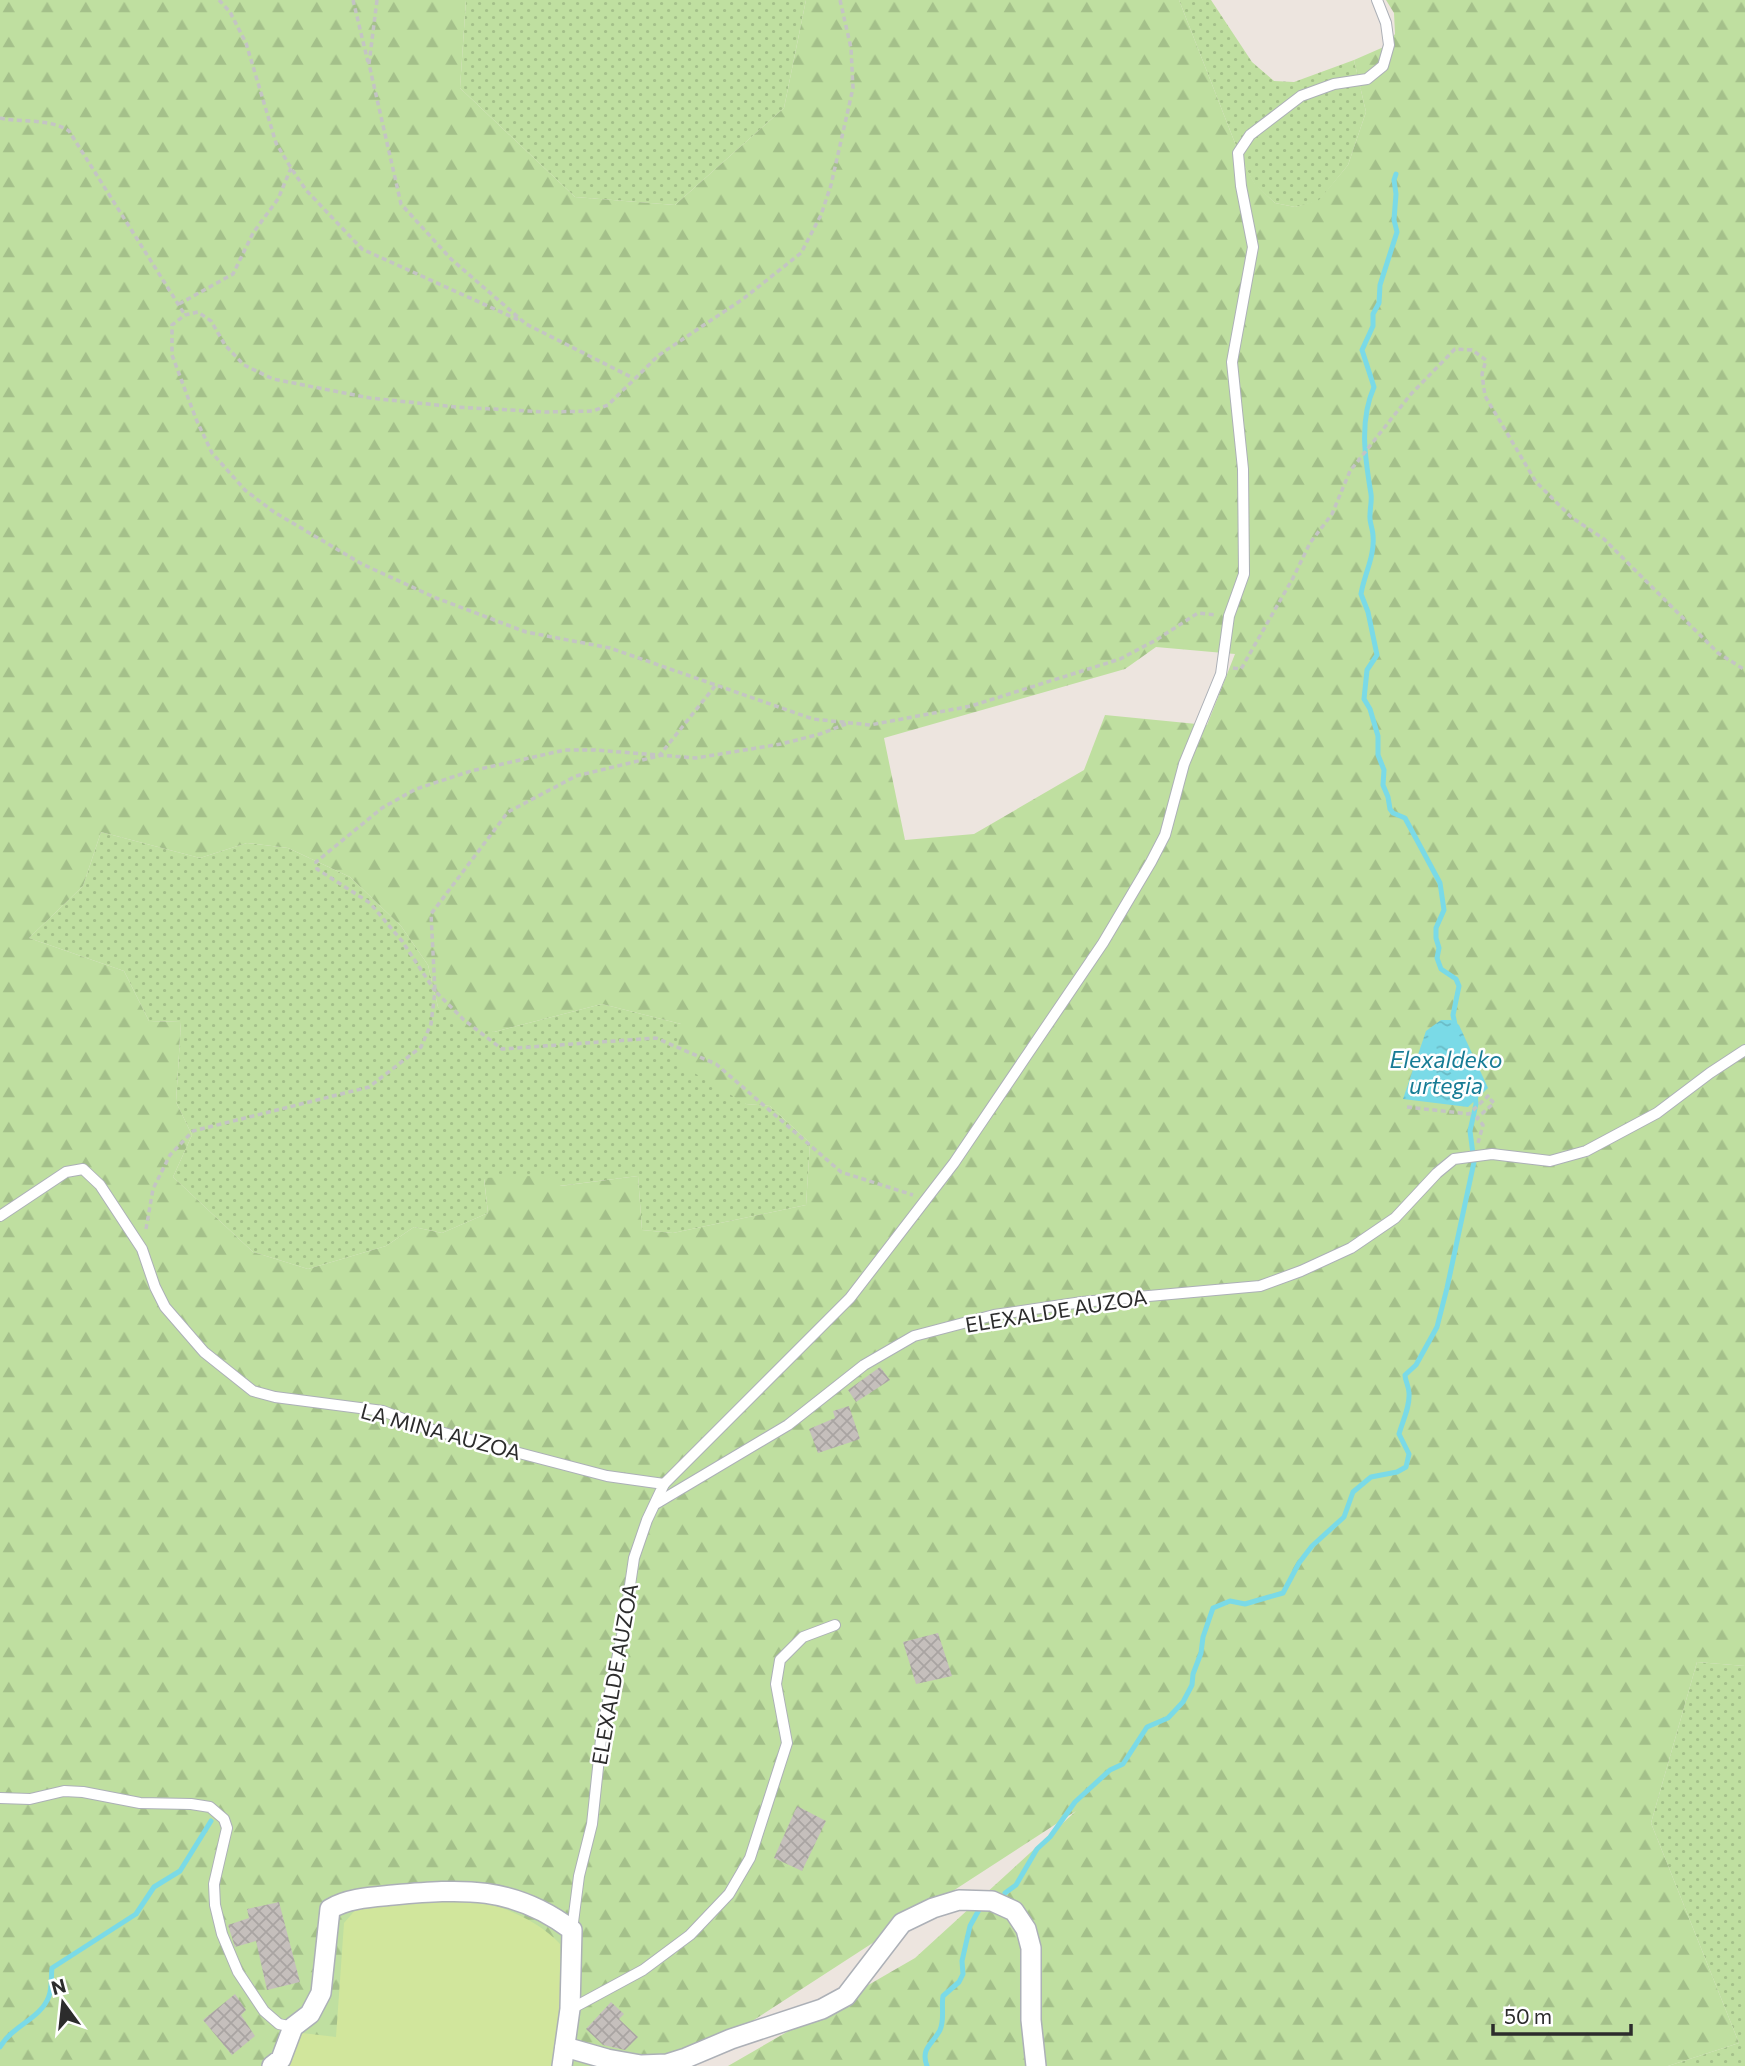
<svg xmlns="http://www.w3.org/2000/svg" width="1745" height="2066" font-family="Commissioner,sans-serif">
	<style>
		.grass { fill: url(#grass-dots) }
		.forest { fill: url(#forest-firs); fill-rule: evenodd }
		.pitch { fill: #d1e69c }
		.water { fill: url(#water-ripples) }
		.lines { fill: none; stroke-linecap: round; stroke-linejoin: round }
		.stream { stroke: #7adae7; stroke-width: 5 }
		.building { fill: url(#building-cross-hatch) }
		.service-casing { stroke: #acb0b7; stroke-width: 12 }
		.minor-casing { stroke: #acb0b7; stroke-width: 22 }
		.path { stroke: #c4c4c4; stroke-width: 3.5; stroke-dasharray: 5 3.5; stroke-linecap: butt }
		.service { stroke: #fff; stroke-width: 10 }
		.minor { stroke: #fff; stroke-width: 19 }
		.labels { text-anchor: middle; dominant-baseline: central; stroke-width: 5; stroke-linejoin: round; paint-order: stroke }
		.street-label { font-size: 21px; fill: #2c2c2c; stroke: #fff }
		.water-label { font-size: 23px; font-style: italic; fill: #177c95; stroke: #fff }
	</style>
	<defs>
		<pattern id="grass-dots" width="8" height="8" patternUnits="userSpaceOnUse" patternTransform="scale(1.75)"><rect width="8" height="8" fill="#bfdfa0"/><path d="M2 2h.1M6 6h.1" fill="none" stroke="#a4c08a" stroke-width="1.8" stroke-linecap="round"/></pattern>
		<pattern id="forest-firs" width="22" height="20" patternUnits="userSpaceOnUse" patternTransform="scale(1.75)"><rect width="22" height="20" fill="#bfdfa0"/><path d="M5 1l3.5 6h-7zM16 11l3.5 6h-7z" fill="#a4c08a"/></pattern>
		<pattern id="water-ripples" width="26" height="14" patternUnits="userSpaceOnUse" patternTransform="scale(1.75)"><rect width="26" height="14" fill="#7adae7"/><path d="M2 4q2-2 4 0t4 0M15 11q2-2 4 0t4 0" fill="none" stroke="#6abbc6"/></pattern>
		<pattern id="building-cross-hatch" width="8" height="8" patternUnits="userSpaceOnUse" patternTransform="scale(1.75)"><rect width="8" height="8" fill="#c5bfbc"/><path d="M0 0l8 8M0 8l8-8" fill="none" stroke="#a9a4a2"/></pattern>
	</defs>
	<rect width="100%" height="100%" fill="#ede5df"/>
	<g class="grass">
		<path d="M 466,0 L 806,0 L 784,108 L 675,205 L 575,197 L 460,88 Z"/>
		<path d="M 1179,0 L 1211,0 L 1252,62 L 1274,81 L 1294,82 L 1354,60 L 1366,112 L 1348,165 L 1319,201 L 1295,207 L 1275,203 L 1255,185 L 1242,161 Z"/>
		<path d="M 101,832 L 200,858 L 247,843 L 288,848 L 350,877 L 401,926 L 428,965 L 438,1007 L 494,1032 L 602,1004 L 681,1024 L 746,1104 L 770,1106 L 810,1143 L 806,1205 L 673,1233 L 642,1230 L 638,1176 L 559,1186 L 484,1179 L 488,1213 L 442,1233 L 414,1227 L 386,1246 L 308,1269 L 253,1252 L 173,1177 L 192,1135 L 176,1102 L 181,1022 L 149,1021 L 124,971 L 29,938 L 83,886 Z"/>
		<path d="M 1697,1662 L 1745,1666 L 1745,2066 L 1668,2066 L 1739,2043 L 1651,1823 Z"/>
	</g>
	<path class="forest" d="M 0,0 L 466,0 L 460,88 L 575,197 L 675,205 L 784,108 L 806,0 L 1179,0 L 1242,161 L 1255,184 L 1275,203 L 1295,207 L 1319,200 L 1348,165 L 1366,112 L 1354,60 L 1386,46 L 1395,34 L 1394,13 L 1386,0 L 1745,0 L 1745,1666 L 1697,1662 L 1651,1823 L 1739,2043 L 1668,2066 L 728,2066 L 915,1958 L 1076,1811 L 683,2066 L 0,2066 ZM 1156,647 L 1235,654 L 1207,725 L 1105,715 L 1084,770 L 974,834 L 905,840 L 884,738 L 1125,669 ZM 101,832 L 200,858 L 247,843 L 288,848 L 350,877 L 401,926 L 428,965 L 438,1007 L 462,1027 L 494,1032 L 602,1004 L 681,1024 L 676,1062 L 746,1104 L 770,1106 L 810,1143 L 806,1205 L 673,1233 L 642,1230 L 638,1176 L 560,1186 L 554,1175 L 484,1178 L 488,1213 L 442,1233 L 414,1227 L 386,1246 L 308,1269 L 253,1252 L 173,1177 L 192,1135 L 176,1102 L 181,1022 L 149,1021 L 124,971 L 29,938 L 83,886 Z"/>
	<path class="pitch" d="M 461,1895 C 495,1904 535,1917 560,1944 L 562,2005 L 554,2066 L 289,2066 L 294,2032 L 336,2037 L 344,1923 L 357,1908 Z"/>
	<path class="water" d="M 1441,1020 L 1451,1020 L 1459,1025 L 1488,1088 L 1468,1107 L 1403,1099 L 1426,1031 Z"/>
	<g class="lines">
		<g class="stream">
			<path d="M 1396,174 L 1394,180 L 1396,194 L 1394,220 L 1397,232 L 1380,285 L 1379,303 L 1373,314 L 1373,326 L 1362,350 L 1374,387 C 1359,421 1365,458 1371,494 C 1372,501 1370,508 1370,515 C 1369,522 1373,529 1373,536 C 1375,556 1364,575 1361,594 L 1368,612 L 1377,655 L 1367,670 L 1364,699 L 1370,709 L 1378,736 L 1378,755 L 1384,770 L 1383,785 L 1388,797 L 1390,809 L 1393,813 L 1405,818 L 1440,883 L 1444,910 L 1436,928 L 1436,938 L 1439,948 L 1437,958 L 1441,969 L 1456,979 L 1459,986 L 1453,1015 L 1456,1029"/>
			<path d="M 1005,1893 L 1016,1885 L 1037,1849 L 1050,1837 L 1075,1802 L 1110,1770 L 1123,1764 L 1147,1727 L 1168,1718 L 1183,1702 L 1192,1685 L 1193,1674 L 1201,1653 L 1203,1637 L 1213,1608 L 1230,1601 L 1245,1604 L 1283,1593 L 1299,1563 L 1312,1546 L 1344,1517 L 1353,1492 L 1371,1477 L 1397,1472 L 1406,1467 L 1409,1454 L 1399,1434 C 1403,1420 1410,1407 1409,1393 C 1409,1386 1405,1381 1405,1375 L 1416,1365 L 1437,1327 L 1447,1288 L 1474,1162 L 1470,1131 L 1476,1104 L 1475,1094"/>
			<path d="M 0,2047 C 13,2025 41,2019 49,1996 C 52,1988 51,1976 52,1968 L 136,1914 L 154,1887 L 180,1871 L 211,1821"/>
			<path d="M 927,2066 C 920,2048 933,2044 940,2030 C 945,2019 941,2007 943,1996 L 959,1982 L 963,1974 L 962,1961 L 970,1926 L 980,1908"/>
		</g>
	</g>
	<g class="building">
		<path d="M 880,1367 L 890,1380 L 856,1402 L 848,1390 Z"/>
		<path d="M 849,1406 L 860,1439 L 818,1453 L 809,1429 L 835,1418 L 833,1411 Z"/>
		<path d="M 938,1633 L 952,1676 L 916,1684 L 903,1642 Z"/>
		<path d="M 797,1806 L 826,1821 L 802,1871 L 774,1858 Z"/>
		<path d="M 279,1902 L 300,1982 L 267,1990 L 256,1941 L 235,1947 L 228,1925 L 249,1918 L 247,1909 Z"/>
		<path d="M 235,1994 L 246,2010 L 241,2015 L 255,2036 L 232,2055 L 203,2020 Z"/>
		<path d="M 611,2002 L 624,2014 L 619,2019 L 638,2037 L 625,2050 L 603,2045 L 586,2029 Z"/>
	</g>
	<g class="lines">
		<defs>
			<g id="service">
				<path d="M 0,1216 L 66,1172 L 83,1169 L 100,1185 L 142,1249 L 155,1287 L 165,1307 L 204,1352 L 253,1391 L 275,1397 L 383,1411 L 426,1428 L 477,1442 L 607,1476 L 664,1484 L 647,1520 L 634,1558 L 624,1626 L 602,1730 L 592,1824 L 579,1876 L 572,1930"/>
				<path d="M 664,1484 L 850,1298 L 954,1163 L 1027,1055 L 1103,943 L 1151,862 L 1165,835 L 1184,764 L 1221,674 L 1229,616 L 1244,574 L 1243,469 L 1232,362 L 1253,247 L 1241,186 L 1238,153 L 1250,135 L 1301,96 L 1334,84 L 1367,79 L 1383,66 L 1389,45 L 1386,23 L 1377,0"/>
				<path d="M 657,1503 L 788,1425 L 864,1365 L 914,1336 L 994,1315 L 1082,1302 L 1260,1286 L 1301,1271 L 1351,1248 L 1395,1218 L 1437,1173 L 1454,1159 L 1492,1154 L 1550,1161 L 1586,1151 L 1657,1113 L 1710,1073 L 1745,1050"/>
				<path d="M 0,1798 L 30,1799 L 64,1791 L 83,1792 L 140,1803 L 191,1804 L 210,1807 L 224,1819 L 227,1828 L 214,1884 L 215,1905 L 222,1934 L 238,1972 L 264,2011 L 279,2024 L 293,2027"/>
				<path d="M 571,2009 L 643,1970 L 690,1935 L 729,1894 L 750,1858 L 787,1743 L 776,1684 L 780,1660 L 803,1637 L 835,1625"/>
			</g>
			<g id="minor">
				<path d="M 565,2047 L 607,2059 L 641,2065 L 667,2064 L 686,2058 L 731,2039 L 822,2009 L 846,1996 L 902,1923 L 933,1908 L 959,1900 L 992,1901 L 1014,1911 L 1026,1929 L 1031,1948 L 1031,2020 L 1036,2066"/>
				<path d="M 272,2066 L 281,2059 L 293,2027 L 310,2014 L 321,1993 L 330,1909 C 348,1898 373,1897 393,1895 C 462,1889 513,1885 572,1930 L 570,2009 L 562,2066"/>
			</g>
		</defs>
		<use href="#service" class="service-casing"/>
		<use href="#minor" class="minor-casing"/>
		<g class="path">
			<path d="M 219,0 L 230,12 L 246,43 L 276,143 L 291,168 L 306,190 L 362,249 L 521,321"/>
			<path d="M 353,0 L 368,62"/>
			<path d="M 377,0 L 369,64 L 401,204 L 451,259 L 526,324 L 633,378"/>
			<path d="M 840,0 L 851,48 L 853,88 L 831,185 L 821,215 L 801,253 L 743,299 L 659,355 L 608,405 L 593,411 L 546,412 L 456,407 L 370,398 L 273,379 L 244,365 L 225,345 L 211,321 L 198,312 L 185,315 L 172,325 L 172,355 L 196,419 L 212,453 L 245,490 L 274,512 L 362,564 L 436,598 L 526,632 L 610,648 L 813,719 L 870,725 L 971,706 L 1120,659 L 1156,640 L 1198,613 L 1217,615"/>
			<path d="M 0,118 C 23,123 49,118 69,131 L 185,315"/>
			<path d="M 179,304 L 233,274 L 253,233 L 278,199 L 291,168"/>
			<path d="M 1233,668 L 1241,669 L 1293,578 L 1310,543 L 1332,514 L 1350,471 L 1411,394 L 1455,349 L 1472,350 L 1486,360 L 1482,374 L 1485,396 L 1536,482 L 1571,517 L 1604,539 L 1718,653 L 1745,670"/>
			<path d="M 715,686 L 659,756 L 576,776 L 508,812 L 431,914 L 435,991 L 464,1020 L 502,1049 L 656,1038 L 716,1064 L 841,1172 L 913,1195"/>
			<path d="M 1407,1107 L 1469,1114 L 1489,1095"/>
			<path d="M 1478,1143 L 1483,1125 L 1477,1118 L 1494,1103 L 1488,1097"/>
			<path d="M 146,1229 L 153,1189 L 170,1155 L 193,1131 L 369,1087 L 421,1047 L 431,1024 L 435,991 L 402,941 L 370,903 L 317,869 L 316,862 L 382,808 L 416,789 L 471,771 L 565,750 L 595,750 L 696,758 L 781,744 L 820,734 L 846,724"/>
		</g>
		<use href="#service" class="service"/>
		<use href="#minor" class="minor"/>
	</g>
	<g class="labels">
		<g class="street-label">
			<text transform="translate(1056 1310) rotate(-9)">ELEXALDE AUZOA</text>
			<text transform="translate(441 1431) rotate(15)">LA MINA AUZOA</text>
			<text transform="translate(614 1674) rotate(-80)">ELEXALDE AUZOA</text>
		</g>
		<g class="water-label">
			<text x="1446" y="1059">Elexaldeko<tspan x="1446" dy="26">urtegia</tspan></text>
		</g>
	</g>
	<g transform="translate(63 2003) rotate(345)" stroke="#ffffff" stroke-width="5" paint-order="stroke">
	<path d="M0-5L12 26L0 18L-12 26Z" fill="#2c2c2c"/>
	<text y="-10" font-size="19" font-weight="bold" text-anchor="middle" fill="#2c2c2c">N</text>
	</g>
	<path d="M1493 2024v10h138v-10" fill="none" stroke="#2c2c2c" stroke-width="3.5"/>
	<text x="1504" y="2024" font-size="21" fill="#2c2c2c" stroke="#ffffff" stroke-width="5" paint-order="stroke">50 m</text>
</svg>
